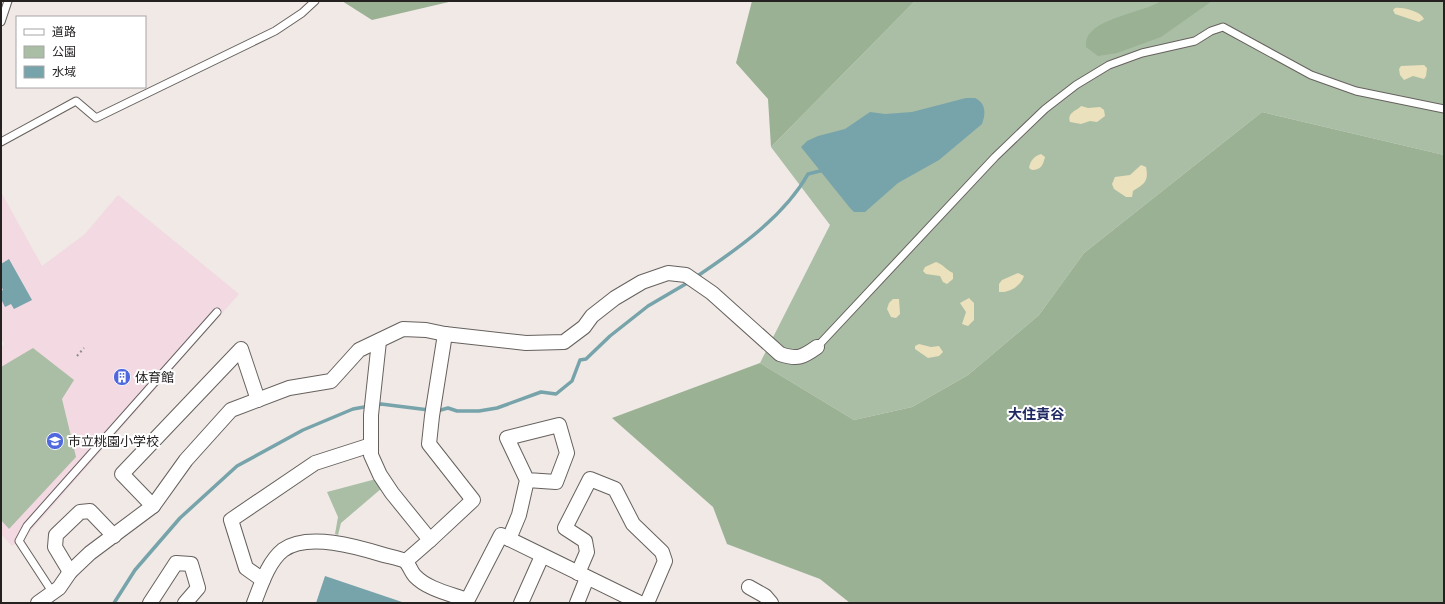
<svg xmlns="http://www.w3.org/2000/svg" width="1445" height="604" font-family="'Open Sans','Noto Sans JP',sans-serif">
	<style>
		.education { fill: #f2d9e2 }
		.green { fill: #aabea5 }
		.forest { fill: #9ab194 }
		.sand { fill: #ebe1bc }
		.water { fill: #77a3aa }
		.lines { fill: none; stroke-linecap: round; stroke-linejoin: round }
		.stream { stroke: #77a3aa; stroke-width: 3.5 }
		.lane-casing { stroke: #66615e; stroke-width: 9 }
		.street-casing { stroke: #66615e; stroke-width: 16 }
		.path { stroke: #928d8b; stroke-width: 2; stroke-dasharray: 2 3; stroke-linecap: butt }
		.lane { stroke: #fff; stroke-width: 7 }
		.street { stroke: #fff; stroke-width: 14 }
		.labels { text-anchor: middle; dominant-baseline: central; stroke-width: 4; stroke-linejoin: round; paint-order: stroke }
		.poi-label { font-size: 13px; fill: #242120; stroke: #fff; text-anchor: start }
		.neighbourhood-label { font-size: 14px; font-weight: bold; fill: #1f2a62; stroke: #fff }
	</style>
	<rect width="100%" height="100%" fill="#f0e9e6"/>
	<path class="education" d="M 1,192 L 42,266 L 85,234 L 118,195 L 239,294 L 26,536 L 12,546 L 1,534 L 1,347 L 4,344 L 1,338 Z"/>
	<g class="green">
		<path d="M 915,1 L 1444,1 L 1444,155 L 1262,112 L 1084,253 L 1039,315 L 968,375 L 912,407 L 854,420 L 760,363 L 830,225 L 771,147 Z"/>
		<path d="M 33,348 L 74,380 L 62,399 L 76,457 L 9,529 L 1,520 L 1,367 Z"/>
		<path d="M 376,479 L 382,488 L 341,523 L 338,535 L 335,534 L 338,517 L 327,492 Z"/>
	</g>
	<g class="forest">
		<path d="M 342,1 L 453,1 L 372,20 Z"/>
		<path d="M 752,1 L 915,1 L 771,147 L 768,99 L 736,63 Z"/>
		<path d="M 1161,1 L 1212,1 L 1161,37 L 1117,53 L 1098,56 L 1086,47 C 1086,44 1086,40 1087,38 C 1095,18 1142,13 1161,1 Z"/>
		<path d="M 1262,112 L 1444,155 L 1444,603 L 850,603 L 820,579 L 727,544 L 713,507 L 612,418 L 760,363 L 854,420 L 912,407 L 968,375 L 1039,315 L 1084,253 Z"/>
	</g>
	<g class="sand">
		<path d="M 1395,8 C 1403,7 1420,11 1424,19 L 1419,22 L 1395,14 L 1393,10 Z"/>
		<path d="M 1424,65 L 1427,68 L 1426,76 L 1424,79 L 1413,76 L 1404,80 L 1400,75 L 1399,69 L 1401,66 Z"/>
		<path d="M 1081,106 L 1088,108 L 1100,107 L 1104,110 L 1105,116 L 1097,122 L 1090,121 L 1081,124 L 1070,122 C 1067,112 1077,111 1081,106 Z"/>
		<path d="M 1041,154 L 1045,157 C 1043,165 1041,170 1032,170 L 1029,168 C 1030,161 1034,156 1041,154 Z"/>
		<path d="M 1141,165 L 1146,167 C 1149,182 1144,184 1133,191 L 1132,197 L 1126,197 L 1114,189 L 1112,184 L 1115,177 L 1130,175 Z"/>
		<path d="M 936,262 C 943,264 946,270 953,273 L 953,279 L 947,284 L 943,282 L 940,276 L 926,274 L 923,271 L 925,267 Z"/>
		<path d="M 1018,273 L 1024,276 C 1021,286 1009,293 999,292 L 999,284 L 1002,280 Z"/>
		<path d="M 969,298 L 974,303 L 974,320 L 968,326 L 962,324 L 966,312 L 960,303 Z"/>
		<path d="M 893,299 L 899,299 L 900,314 L 896,318 L 891,317 L 887,309 L 889,303 Z"/>
		<path d="M 919,344 L 931,347 L 939,346 L 943,352 L 939,356 L 928,358 L 915,349 L 915,346 Z"/>
	</g>
	<g class="water">
		<path d="M 966,98 L 975,98 C 986,103 986,114 982,124 L 939,160 L 898,183 L 865,212 L 854,212 L 850,208 L 801,147 L 807,141 L 818,136 L 845,129 L 870,112 L 885,114 L 912,112 Z"/>
		<path d="M 9,259 L 32,300 L 14,309 L 11,304 L 5,307 L 1,299 L 1,291 L 3,290 L 1,286 L 1,264 Z"/>
		<path d="M 325,576 L 405,603 L 316,603 Z"/>
	</g>
	<g class="lines">
		<g class="stream">
			<path d="M 696,277 C 736,250 784,217 808,174 L 824,170"/>
			<path d="M 376,405 L 381,404 L 429,410"/>
			<path d="M 437,411 L 448,408 L 457,411 L 479,411 L 497,408 L 541,392 L 556,394 L 572,381 L 580,360 L 586,359 L 610,336 L 648,306 L 689,282"/>
			<path d="M 114,603 L 135,570 L 180,518 L 237,466 L 303,430 L 353,409 L 370,406"/>
		</g>
		<defs>
			<g id="lane">
				<path d="M 1,22 L 8,1"/>
				<path d="M 1,142 L 76,101 L 96,118 L 275,31 L 302,13 L 315,1"/>
				<path d="M 817,347 L 995,157 L 1045,109 L 1076,85 L 1109,65 L 1142,53 L 1195,41 L 1211,31 L 1223,27 L 1311,75 L 1356,91 L 1444,109"/>
				<path d="M 53,593 L 19,541 L 27,526 L 217,312"/>
			</g>
			<g id="street">
				<path d="M 379,341 L 371,415 L 371,455 L 380,475 L 392,493 L 430,540 L 406,561"/>
				<path d="M 153,506 L 122,474 L 241,349 L 258,400"/>
				<path d="M 509,539 L 519,515 L 527,480 L 507,438 L 559,425 L 567,453 L 556,482 L 527,480"/>
				<path d="M 430,540 L 473,500 L 429,444 L 432,416 L 445,334"/>
				<path d="M 70,572 L 55,547 L 56,535 L 80,512 L 90,511 L 114,536"/>
				<path d="M 578,573 L 587,552 L 585,541 L 565,528 L 590,479 L 615,489 L 633,524 L 662,552 L 665,561 L 647,603"/>
				<path d="M 263,580 L 246,568 L 231,520 L 315,463 L 371,445"/>
				<path d="M 749,587 L 765,596 L 771,603"/>
				<path d="M 38,603 L 59,588 L 70,572 L 90,553 L 153,506 L 186,460 L 231,410 L 289,388 L 331,381 L 359,350 L 403,329 L 426,330 L 445,334 L 526,343 L 564,342 L 584,327 L 592,316 L 615,298 L 642,282 L 668,273 L 686,275 L 712,293 L 780,354 C 798,360 803,357 817,347"/>
				<path d="M 150,603 L 176,563 L 191,564 L 198,588 L 185,603"/>
				<path d="M 254,603 C 261,585 268,562 283,550 C 308,532 358,547 384,555 C 391,557 399,558 405,561 C 409,564 411,572 415,576 C 427,589 451,594 467,600"/>
				<path d="M 466,603 L 501,535 L 640,603"/>
				<path d="M 521,603 L 542,556"/>
				<path d="M 577,603 L 587,578"/>
			</g>
		</defs>
		<use href="#lane" class="lane-casing"/>
		<use href="#street" class="street-casing"/>
		<path class="path" d="M 77,356 L 84,348"/>
		<use href="#lane" class="lane"/>
		<use href="#street" class="street"/>
	</g>
	<defs>
		<symbol id="building-disc" viewBox="-11 -11 22 22"><circle r="9.5" fill="#5068dd" stroke="#fff"/><path d="M-4-6H4V6H1V3H-1V6H-4ZM-2.5-4.3h1.7v1.8h-1.7ZM.8-4.3h1.7v1.8H.8ZM-2.5-1h1.7V.8h-1.7ZM.8-1h1.7V.8H.8Z" fill="#fff"/></symbol>
		<symbol id="school-disc" viewBox="-11 -11 22 22"><circle r="9.5" fill="#5068dd" stroke="#fff"/><path d="M0-5L7-2L0 1L-7-2ZM-4 1L0 2.5L4 1V4Q0 6-4 4Z" fill="#fff"/></symbol>
	</defs>
	<g fill-rule="evenodd">
		<use href="#building-disc" x="112" y="367" width="20" height="20"/>
		<use href="#school-disc" x="45" y="431" width="20" height="20"/>
	</g>
	<g class="labels">
		<g class="poi-label">
			<text x="135" y="377">体育館</text>
			<text x="68" y="441">市立桃園小学校</text>
		</g>
		<g class="neighbourhood-label">
			<text x="1036" y="413">大住責谷</text>
		</g>
	</g>
	<rect width="1445" height="604" fill="none" stroke="#242120" stroke-width="4"/>
	<rect x="16" y="16" width="130" height="72" fill="#ffffff" stroke="#a7a6a6"/>
	<rect x="24" y="29" width="20" height="6" fill="#ffffff" stroke="#a7a6a6"/>
	<text x="52" y="36" font-size="12" fill="#242120">道路</text>
	<rect x="24" y="46" width="20" height="12" fill="#aabea5" stroke="#a7a6a6"/>
	<text x="52" y="56" font-size="12" fill="#242120">公園</text>
	<rect x="24" y="66" width="20" height="12" fill="#77a3aa" stroke="#a7a6a6"/>
	<text x="52" y="76" font-size="12" fill="#242120">水域</text>
</svg>
